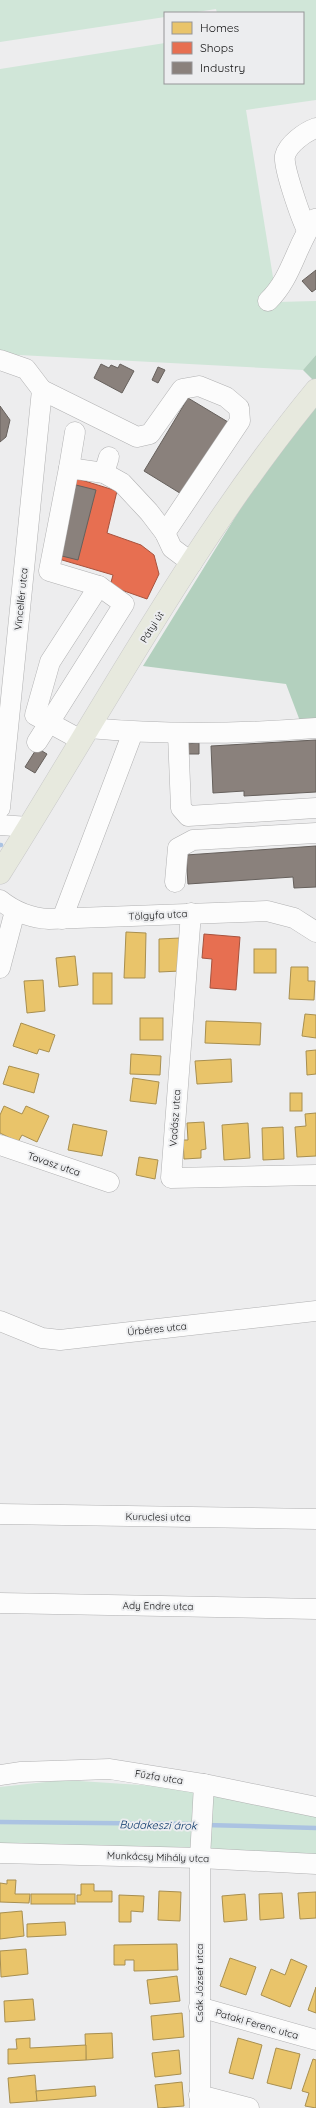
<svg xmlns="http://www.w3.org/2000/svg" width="316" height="2108" font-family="Quicksand,sans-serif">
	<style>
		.green { fill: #d0e6d8 }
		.forest { fill: #b3d0be }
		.homes { fill: #e9c46a; stroke: #a88f50 }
		.shops { fill: #e76f51; stroke: #a7533e }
		.industry { fill: #8a817c; stroke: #66605c }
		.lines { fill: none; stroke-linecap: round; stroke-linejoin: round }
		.stream { stroke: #abc3e2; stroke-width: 4.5 }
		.minor-casing { stroke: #b1b1b2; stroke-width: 21 }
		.major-casing { stroke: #c9c9c9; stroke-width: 23 }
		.minor { stroke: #fcfcfc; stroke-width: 20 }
		.major { stroke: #e7e9de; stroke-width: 22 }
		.labels { text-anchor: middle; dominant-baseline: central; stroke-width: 4; stroke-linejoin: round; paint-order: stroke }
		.street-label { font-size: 10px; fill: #121213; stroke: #ecedef }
		.water-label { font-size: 11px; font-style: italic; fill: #012f64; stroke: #ecedef }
	</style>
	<rect width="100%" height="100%" fill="#ededee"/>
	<g class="green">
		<path d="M 0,0 L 316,0 L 316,100 L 246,110 L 277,302 L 316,301 L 316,355 L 303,370 L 0,354 L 0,69 L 165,43 L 165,83 L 303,83 L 303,13 L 217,13 L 216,9 L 191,13 L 165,13 L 165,17 L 0,42 Z"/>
		<path d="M 64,1780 L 202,1789 L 316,1807 L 316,1869 L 0,1857 L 0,1787 Z"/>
	</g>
	<g class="forest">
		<path d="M 316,355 L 316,383 L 303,370 Z"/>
		<path d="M 316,407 L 316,720 L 300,721 L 286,684 L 143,666 L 260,477 Z"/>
	</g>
	<g class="homes">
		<path d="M 126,932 L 146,933 L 145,978 L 124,978 Z"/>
		<path d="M 180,938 L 180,971 L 159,972 L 159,939 Z"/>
		<rect x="254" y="949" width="22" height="24"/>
		<path d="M 75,956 L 78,985 L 59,987 L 56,958 Z"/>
		<path d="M 291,967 L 308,967 L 308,981 L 315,981 L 314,1000 L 289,999 Z"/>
		<rect x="93" y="973" width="19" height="31"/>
		<path d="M 43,980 L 45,1011 L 27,1013 L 24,981 Z"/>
		<path d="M 305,1014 L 316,1015 L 316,1038 L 302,1036 Z"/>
		<rect x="140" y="1018" width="23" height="22"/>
		<path d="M 206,1021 L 261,1023 L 260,1045 L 205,1043 Z"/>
		<path d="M 21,1023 L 55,1035 L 49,1052 L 39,1049 L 37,1054 L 13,1046 Z"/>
		<path d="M 316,1050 L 316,1074 L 307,1075 L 306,1051 Z"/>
		<path d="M 131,1054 L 161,1056 L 160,1075 L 130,1074 Z"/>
		<path d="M 231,1059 L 232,1082 L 197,1084 L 195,1061 Z"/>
		<path d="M 9,1066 L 39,1074 L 34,1093 L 3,1084 Z"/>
		<path d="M 133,1078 L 159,1082 L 156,1104 L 130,1101 Z"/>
		<rect x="290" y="1093" width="12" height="18"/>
		<path d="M 4,1106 L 22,1114 L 26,1106 L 49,1116 L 37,1142 L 22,1135 L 18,1142 L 0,1133 L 0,1115 Z"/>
		<path d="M 316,1113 L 316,1156 L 297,1157 L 295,1127 L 306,1126 L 305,1114 Z"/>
		<path d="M 204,1122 L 206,1149 L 201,1150 L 201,1158 L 184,1159 L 183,1140 L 188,1140 L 187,1123 Z"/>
		<path d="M 248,1123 L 250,1158 L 224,1160 L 222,1125 Z"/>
		<path d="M 73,1124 L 107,1131 L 102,1156 L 68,1150 Z"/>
		<path d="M 283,1127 L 284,1159 L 263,1160 L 262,1128 Z"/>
		<path d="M 139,1157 L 158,1160 L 155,1179 L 136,1175 Z"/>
		<path d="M 7,1880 L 16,1880 L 15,1894 L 30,1894 L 29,1903 L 0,1902 L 0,1883 L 7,1884 Z"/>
		<path d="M 81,1884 L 94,1884 L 94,1891 L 112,1891 L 112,1902 L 77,1902 L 77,1895 L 81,1895 Z"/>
		<path d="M 159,1891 L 181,1892 L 180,1921 L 158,1920 Z"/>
		<path d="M 316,1892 L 316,1918 L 300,1919 L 298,1893 Z"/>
		<path d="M 282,1893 L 284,1918 L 260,1920 L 259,1894 Z"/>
		<rect x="31" y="1894" width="44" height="10"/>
		<path d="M 245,1894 L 247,1920 L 224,1922 L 222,1896 Z"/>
		<path d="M 119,1895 L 144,1896 L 143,1912 L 131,1911 L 131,1922 L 119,1922 Z"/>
		<path d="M 22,1911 L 24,1936 L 0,1939 L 0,1913 Z"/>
		<path d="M 65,1922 L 66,1935 L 27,1937 L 27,1924 Z"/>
		<path d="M 177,1944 L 178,1970 L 134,1971 L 134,1960 L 125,1960 L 125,1965 L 114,1965 L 114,1945 Z"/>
		<path d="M 26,1949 L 28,1974 L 1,1977 L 0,1951 Z"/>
		<path d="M 230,1958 L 256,1967 L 246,1995 L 220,1986 Z"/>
		<path d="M 291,1959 L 307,1966 L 290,2007 L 261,1995 L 271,1969 L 285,1975 Z"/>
		<path d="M 177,1976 L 180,2001 L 150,2004 L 147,1980 Z"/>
		<path d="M 316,1987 L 316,2013 L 308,2010 Z"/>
		<path d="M 33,1999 L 35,2020 L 5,2022 L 4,2001 Z"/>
		<path d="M 182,2013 L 184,2037 L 153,2040 L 151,2016 Z"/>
		<path d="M 112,2033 L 113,2058 L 86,2060 L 85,2034 Z"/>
		<path d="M 30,2038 L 30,2048 L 86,2045 L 86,2060 L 8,2064 L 8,2049 L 17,2049 L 16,2039 Z"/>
		<path d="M 238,2038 L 262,2045 L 253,2079 L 229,2073 Z"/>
		<path d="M 276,2048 L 300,2054 L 291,2089 L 267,2083 Z"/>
		<path d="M 179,2050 L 181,2074 L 155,2077 L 152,2053 Z"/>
		<path d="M 313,2059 L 316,2060 L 316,2108 L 305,2106 L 309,2093 L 302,2091 Z"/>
		<path d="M 35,2075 L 37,2101 L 10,2103 L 8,2078 Z"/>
		<path d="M 182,2082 L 184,2106 L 158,2108 L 155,2085 Z"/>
		<path d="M 95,2086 L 96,2096 L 37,2101 L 36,2091 Z"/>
	</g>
	<g class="shops">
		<path d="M 75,478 L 117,491 L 107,533 L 141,545 L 154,555 L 159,574 L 147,599 L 110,586 L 113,575 L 52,557 Z"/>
		<path d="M 204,934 L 240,937 L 236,990 L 210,988 L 212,959 L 202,958 Z"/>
	</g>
	<g class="industry">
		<path d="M 316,270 L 316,289 L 312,292 L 302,281 Z"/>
		<path d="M 101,364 L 109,368 L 111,365 L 118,368 L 120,364 L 134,371 L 122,393 L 94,378 Z"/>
		<path d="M 158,367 L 165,370 L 158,383 L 152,380 Z"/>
		<path d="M 188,398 L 228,422 L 183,495 L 144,471 Z"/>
		<path d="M 0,406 L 10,420 L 6,437 L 0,442 Z"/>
		<path d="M 76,485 L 96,490 L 78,560 L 58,555 Z"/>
		<path d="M 316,740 L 316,792 L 244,796 L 244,791 L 213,793 L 211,746 Z"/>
		<path d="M 199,743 L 199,754 L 185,754 L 185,744 Z"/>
		<path d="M 37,748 L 47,754 L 35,773 L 25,767 Z"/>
		<path d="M 316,846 L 316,887 L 294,888 L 293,877 L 188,884 L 186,855 Z"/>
	</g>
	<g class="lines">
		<g class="stream">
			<path d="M 0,845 L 1,845"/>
			<path d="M 0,1822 L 196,1824"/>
			<path d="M 206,1825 L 316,1828"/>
		</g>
		<defs>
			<g id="minor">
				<path d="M 307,230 C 301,218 283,167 285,156 C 288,144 305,132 316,128"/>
				<path d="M 268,301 C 292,278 296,245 315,219"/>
				<path d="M 0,360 L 26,369 L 42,390 L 137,437 L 150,434 L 182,389 L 199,386 L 226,397 L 239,408 L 240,421 L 165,533"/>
				<path d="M 69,468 L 75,432"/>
				<path d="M 104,473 L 109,457"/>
				<path d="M 89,728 C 165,735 240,734 316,728"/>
				<path d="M 178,734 L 181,808 L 188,816 L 316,808"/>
				<path d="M 81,740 L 35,715 L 50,662 L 99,586"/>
				<path d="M 37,742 L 124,604 L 99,586 L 49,571 L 69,468 L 104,473 L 122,483 L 149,512 L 165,533 L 172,548 L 192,563"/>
				<path d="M 0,808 L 42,390"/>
				<path d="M 0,825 L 29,827"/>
				<path d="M 175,882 L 178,848 L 193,840 L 316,833"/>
				<path d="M 0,900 C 15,912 30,918 49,919 L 267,911 L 294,918 L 316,932"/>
				<path d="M 191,913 L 171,1178 L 316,1175"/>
				<path d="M 62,919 L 133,732"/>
				<path d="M 0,968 L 15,911"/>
				<path d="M 0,1145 L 109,1182"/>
				<path d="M 0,1321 L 42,1338 L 60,1340 L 316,1311"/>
				<path d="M 0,1514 L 316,1519"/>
				<path d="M 0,1603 L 316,1609"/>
				<path d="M 0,1775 L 21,1772 L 110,1769 L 204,1784 L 316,1807"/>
				<path d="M 0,1853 L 200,1858 L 316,1864"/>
				<path d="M 199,2007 L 316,2040"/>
				<path d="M 199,2095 L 249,2108"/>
				<path d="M 200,2108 L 200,1858 L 204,1784"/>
			</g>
			<path id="major" d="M 0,873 C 102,711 194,538 316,390"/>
		</defs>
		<use href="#minor" class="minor-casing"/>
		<use href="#major" class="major-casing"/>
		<use href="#minor" class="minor"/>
		<use href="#major" class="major"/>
	</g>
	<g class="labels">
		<g class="street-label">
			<text transform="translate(21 599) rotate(-84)">Vincellér utca</text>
			<text transform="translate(152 627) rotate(-58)">Pátyi út</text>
			<text transform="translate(158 915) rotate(-3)">Tölgyfa utca</text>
			<text transform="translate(175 1118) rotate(-86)">Vadász utca</text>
			<text transform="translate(54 1164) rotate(19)">Tavasz utca</text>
			<text transform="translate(157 1329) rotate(-6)">Úrbéres utca</text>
			<text transform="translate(158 1517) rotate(1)">Kuruclesi utca</text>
			<text transform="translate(158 1606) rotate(1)">Ady Endre utca</text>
			<text transform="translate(159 1777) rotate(9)">Fűzfa utca</text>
			<text transform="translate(158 1857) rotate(2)">Munkácsy Mihály utca</text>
			<text transform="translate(199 1983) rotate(-90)">Csák József utca</text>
			<text transform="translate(257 2024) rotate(16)">Pataki Ferenc utca</text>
		</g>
		<g class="water-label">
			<text transform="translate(158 1825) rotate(1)">Budakeszi árok</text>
		</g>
	</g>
	<rect x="164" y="12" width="140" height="72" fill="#ecedef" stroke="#959597"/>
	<rect x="172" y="22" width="20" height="12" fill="#e9c46a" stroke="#959597"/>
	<text x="200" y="32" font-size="12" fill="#121213">Homes</text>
	<rect x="172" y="42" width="20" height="12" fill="#e76f51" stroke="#959597"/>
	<text x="200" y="52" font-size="12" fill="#121213">Shops</text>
	<rect x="172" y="62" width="20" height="12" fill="#8a817c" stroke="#959597"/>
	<text x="200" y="72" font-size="12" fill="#121213">Industry</text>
</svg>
